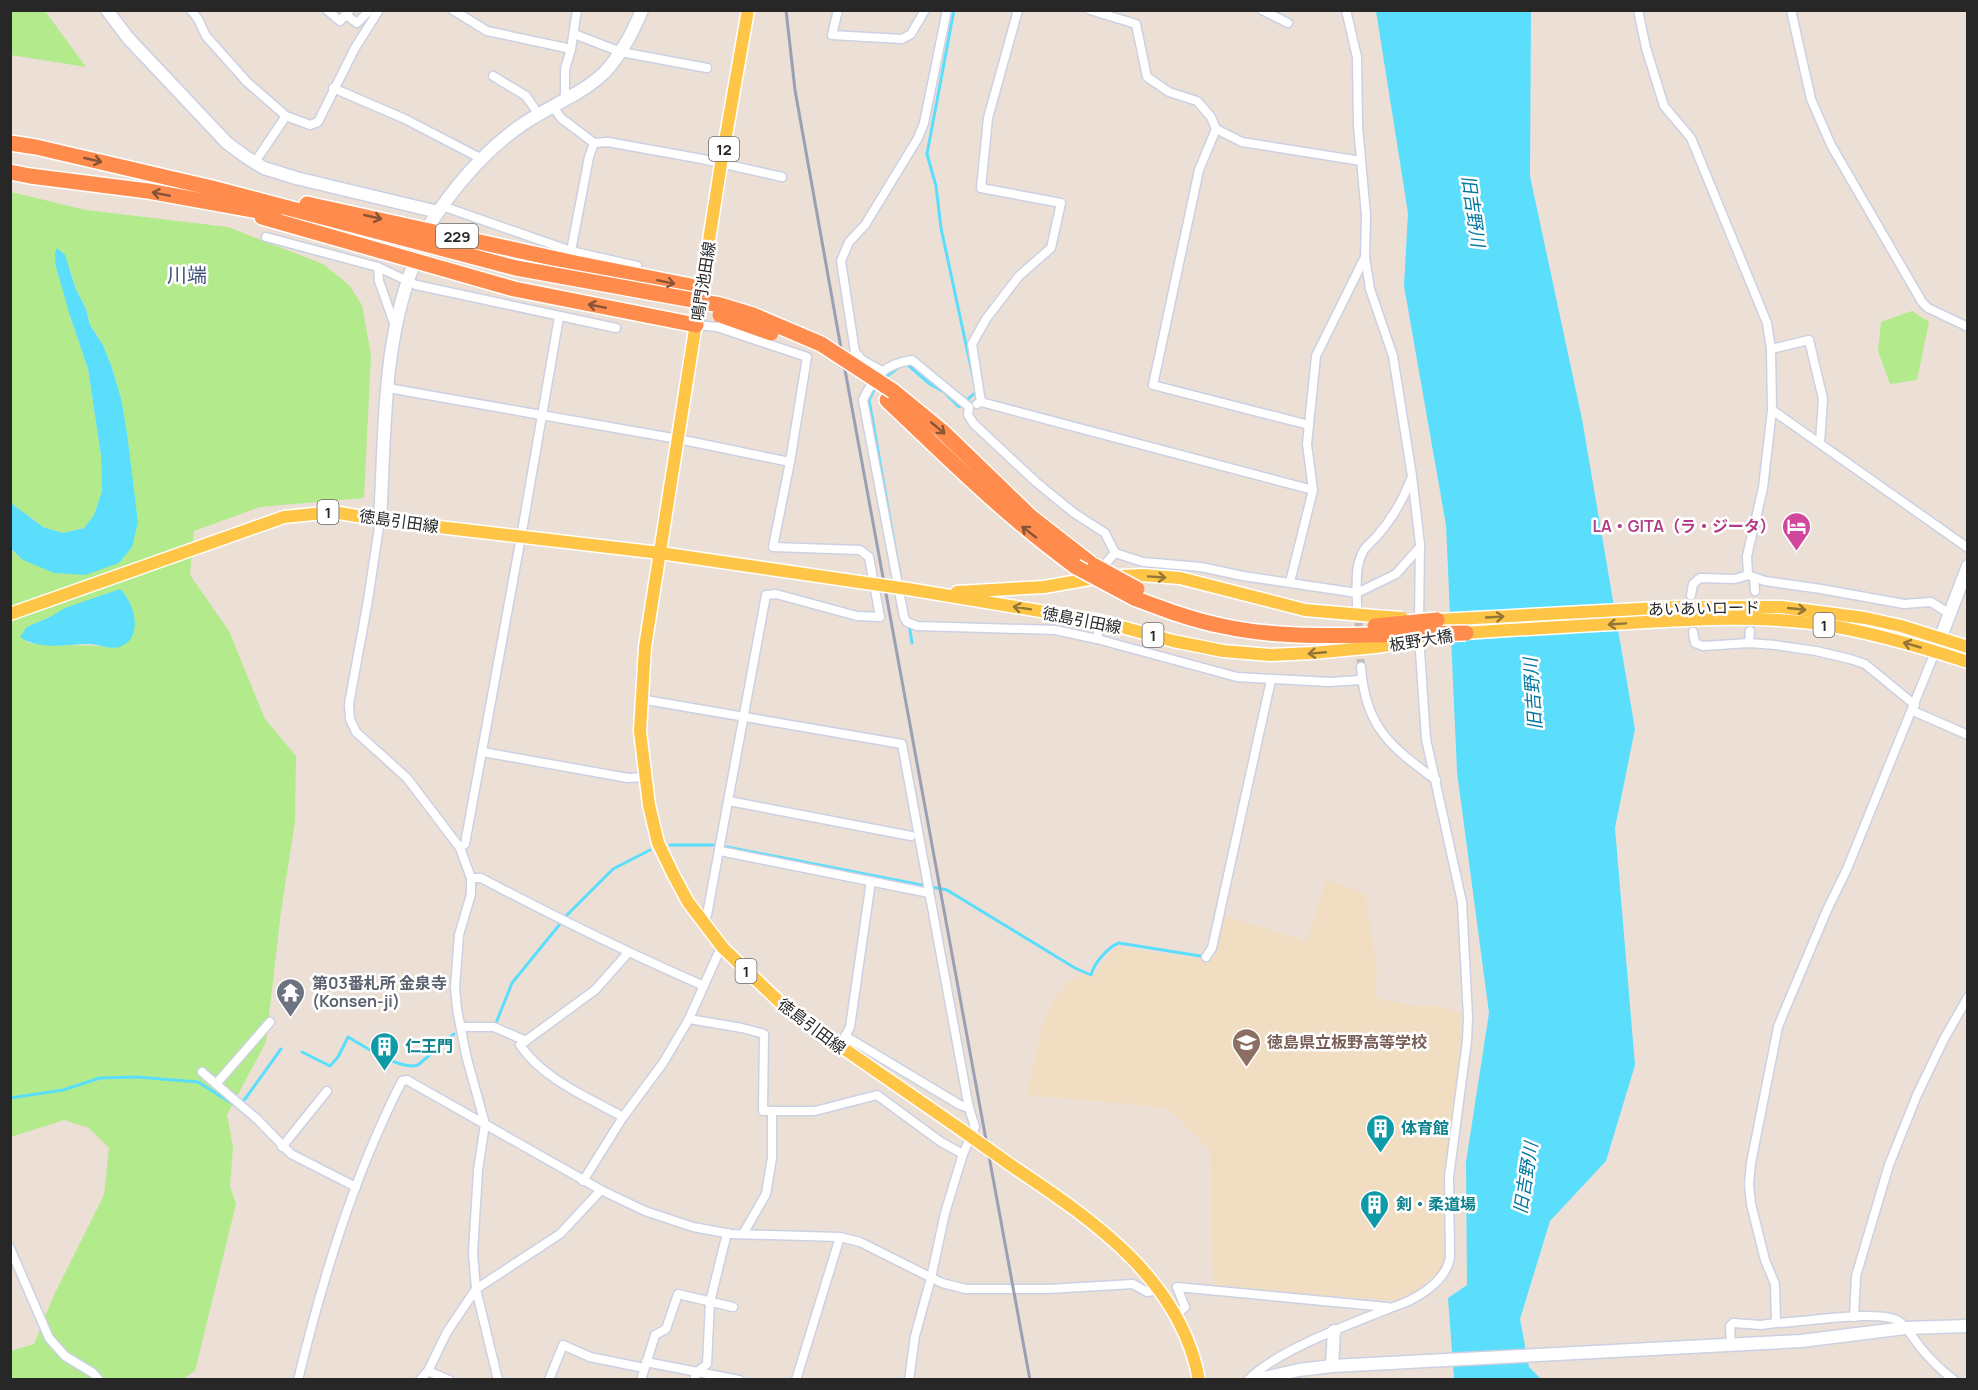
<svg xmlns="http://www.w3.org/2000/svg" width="1978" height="1390" font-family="Manrope,'Noto Sans JP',sans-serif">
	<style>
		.education { fill: #f0ddc2 }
		.green { fill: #b3ea8b; fill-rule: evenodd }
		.water { fill: #5bdefc }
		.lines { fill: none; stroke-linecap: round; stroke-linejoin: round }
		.stream { stroke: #5bdefc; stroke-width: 3 }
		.street-tunnel { stroke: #c5bbb3; stroke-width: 8; stroke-dasharray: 8 4; stroke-linecap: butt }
		.street-casing { stroke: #cbd1e2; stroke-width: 11 }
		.secondary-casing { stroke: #cbd1e2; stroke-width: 15 }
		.primary-casing { stroke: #fff; stroke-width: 15 }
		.highway-casing { stroke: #fff; stroke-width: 18 }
		.street { stroke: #fff; stroke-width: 8 }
		.secondary { stroke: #fff; stroke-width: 12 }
		.primary { stroke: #ffc547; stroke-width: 12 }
		.highway { stroke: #ff8c4d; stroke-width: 15 }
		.rail { stroke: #999fb4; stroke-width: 3 }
		.primary-bridge-casing { stroke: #fff; stroke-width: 15; stroke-linecap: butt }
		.highway-bridge-casing { stroke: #fff; stroke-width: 18; stroke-linecap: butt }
		.primary-bridge { stroke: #ffc547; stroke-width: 12 }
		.highway-bridge { stroke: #ff8c4d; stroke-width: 15 }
		.oneway { stroke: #885438 }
		.oneway2 { stroke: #937637 }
		.labels { text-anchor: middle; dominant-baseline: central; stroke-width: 5; stroke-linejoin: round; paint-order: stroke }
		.shield { fill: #fff; stroke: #686868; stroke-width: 1.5 }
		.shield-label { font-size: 15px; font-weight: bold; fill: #272727 }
		.street-label { font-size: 16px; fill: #272727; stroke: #fff }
		.hotel-label { font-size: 16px; font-weight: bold; fill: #b23c85; stroke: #fff; text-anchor: end }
		.worship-label { font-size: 16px; font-weight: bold; fill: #5b616d; stroke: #fff; text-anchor: start }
		.education-label { font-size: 16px; font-weight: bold; fill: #785e54; stroke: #fff; text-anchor: start }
		.culture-label { font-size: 16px; font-weight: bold; fill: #0d838f; stroke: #fff; text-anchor: start }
		.water-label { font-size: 18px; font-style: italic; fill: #0077a1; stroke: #fff }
		.quarter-label { font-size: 20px; fill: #43527b; stroke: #fff }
	</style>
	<rect width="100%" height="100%" fill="#ece0d6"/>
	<path class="education" d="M 1326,880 L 1365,893 L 1377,968 L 1375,997 L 1417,1006 L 1440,1006 L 1461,1013 L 1465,1019 L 1447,1257 L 1442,1269 L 1413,1293 L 1398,1301 L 1213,1287 L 1210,1151 L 1169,1109 L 1159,1107 L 1026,1095 L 1045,1015 L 1066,983 L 1083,973 L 1092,977 L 1115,947 L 1210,960 L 1215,953 L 1225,916 L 1307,941 Z"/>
	<g class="green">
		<path d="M 10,11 L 45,11 L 86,67 L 11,55 Z"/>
		<path d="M 11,192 L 86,210 L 228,227 L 323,264 L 349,285 L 362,305 L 371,355 L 364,498 L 260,507 L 194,531 L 190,575 L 229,631 L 265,719 L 296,756 L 295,822 L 281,911 L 266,1042 L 227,1115 L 233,1147 L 230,1186 L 236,1204 L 195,1371 L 183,1379 L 11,1379 L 11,1351 L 34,1344 L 53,1297 L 104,1195 L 109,1148 L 89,1128 L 64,1120 L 11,1137 L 10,549 L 23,560 L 138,522 L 121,398 L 111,365 L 103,345 L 90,325 L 86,309 L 76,289 L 69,266 L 70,316 L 88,369 L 101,456 L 102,491 L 94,515 L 84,528 L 63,533 L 43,527 L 11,503 ZM 52,616 L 115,648 C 86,643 57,647 28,643 L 27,627 Z"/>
		<path d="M 1912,311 L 1929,322 L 1917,380 L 1890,384 L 1878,351 L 1881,322 Z"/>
	</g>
	<g class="water">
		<path d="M 1376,11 L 1531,11 L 1530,176 L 1582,419 L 1635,729 L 1615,828 L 1635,1065 L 1606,1161 L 1550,1221 L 1520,1319 L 1529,1367 L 1541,1379 L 1454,1379 L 1448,1298 L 1467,1285 L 1466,1162 L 1489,1013 L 1457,772 L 1446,525 L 1404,286 L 1408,213 Z"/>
		<path d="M 57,248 L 65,255 L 76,289 L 86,309 L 90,325 L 103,345 L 111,365 L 121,398 L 127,433 L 138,522 L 132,547 L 119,563 L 85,575 L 54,573 L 23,560 L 11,549 L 11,503 L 43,527 L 63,533 L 84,528 L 94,515 L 102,491 L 101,456 L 88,369 L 70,316 L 56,267 L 55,253 Z"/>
		<path d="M 120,589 C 134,602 144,636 122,646 C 112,651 99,644 89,644 C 66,644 40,651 20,637 L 27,627 L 52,616 L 65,608 Z"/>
	</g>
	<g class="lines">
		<g class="stream">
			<path d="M 954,10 L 927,154 L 936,186 L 941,228 L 973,377"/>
			<path d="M 908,365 L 930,384 L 944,392 L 959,407 L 976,392 L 976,390"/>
			<path d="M 883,379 L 899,367"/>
			<path d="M 876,386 L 869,400 L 900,576"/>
			<path d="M 909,624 L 912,643"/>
			<path d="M 670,845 L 716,845"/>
			<path d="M 727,847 L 947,890 L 1075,968 L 1091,975 C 1094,963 1108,947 1119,943 L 1200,956"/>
			<path d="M 566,916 L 613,869 L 650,850"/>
			<path d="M 496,1023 L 512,983 L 560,924"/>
			<path d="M 302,1052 L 330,1066 L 338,1057 L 348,1037 C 364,1046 400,1071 418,1065 L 454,1034"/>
			<path d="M 10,1098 L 63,1090 L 100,1078 L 137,1077 L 198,1082 L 236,1106 L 245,1099 L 281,1049"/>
		</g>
		<g class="street-tunnel">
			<path d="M 1358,611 L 1361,667"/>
			<path d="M 1750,631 L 1755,591"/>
		</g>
		<defs>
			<g id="street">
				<path d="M 191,10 L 198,19 L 206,36 L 247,82 L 286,116 L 310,125 L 318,122 L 355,48 L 379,10"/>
				<path d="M 327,10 L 340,21 L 349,11"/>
				<path d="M 453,10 L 487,31 L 571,49"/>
				<path d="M 838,10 L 832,35 L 902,39 L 911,34 L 925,10"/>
				<path d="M 1090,10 L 1136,24 L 1147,77 L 1169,92 L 1197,101 L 1211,117 L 1216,129 L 1242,142 L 1361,161"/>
				<path d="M 1262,10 L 1288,23"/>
				<path d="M 1346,10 L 1357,57 L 1358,126 L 1366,215 L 1365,257 L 1370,289 L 1393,356 L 1412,476 L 1420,544 L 1419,623"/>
				<path d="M 1638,10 L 1646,48 L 1664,106 L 1691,138 L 1767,323 L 1771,349 L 1772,410 L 1968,548"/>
				<path d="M 1791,10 L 1811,99 L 1831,145 L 1922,302 L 1928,308 L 1968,327"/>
				<path d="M 346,15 L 357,23 L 370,10"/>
				<path d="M 574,34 L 621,52 L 707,68"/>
				<path d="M 493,76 L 526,96 L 539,115"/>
				<path d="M 333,88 L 405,119 L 482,159"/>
				<path d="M 565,99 L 565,69 L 571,49 L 577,10"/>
				<path d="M 553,107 L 561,118 L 594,143 L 608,142 L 702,159 L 782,177"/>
				<path d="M 1216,129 L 1199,170 L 1153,385 L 1309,425"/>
				<path d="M 255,162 L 286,116"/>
				<path d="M 442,206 L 571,251 L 637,266"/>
				<path d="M 266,237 L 378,267 L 379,281 L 395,326"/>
				<path d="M 571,251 L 589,157 L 594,143"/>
				<path d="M 378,267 L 416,285 L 616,328"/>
				<path d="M 696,325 L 717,327 L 807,357 L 790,462 L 773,547 L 860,550 L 869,557 L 880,617 L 857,616 L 776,594 L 766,595 L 707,915 L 703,922"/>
				<path d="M 1771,349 L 1809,340 L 1823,399 L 1820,443"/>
				<path d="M 882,371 L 862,360 L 855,352 L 841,261 L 849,242 L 865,225 L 918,138 L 924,123 L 947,10"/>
				<path d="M 388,388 L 678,439 L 790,462"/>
				<path d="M 981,402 L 972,344 L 986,319 L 1019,276 L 1051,248 L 1061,203 L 981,188 L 988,118 L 1018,10"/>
				<path d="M 977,404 L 981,402 L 1313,490"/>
				<path d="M 380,520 L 368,600 L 349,704 L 350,719 L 356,732 L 407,778 L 460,848 L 471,878 L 471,894 L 459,935 L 455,987 L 457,1009 L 466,1055 L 485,1124 L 478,1170 L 473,1253 L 476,1289 L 498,1380"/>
				<path d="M 1102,574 L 1106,563 L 1115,553"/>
				<path d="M 1748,575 L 1747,556 L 1763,488 L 1772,410"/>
				<path d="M 1754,578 L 1755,591"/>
				<path d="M 1290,582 L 1313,490 L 1307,444 L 1316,356 L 1365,257"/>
				<path d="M 1691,595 L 1693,584 L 1700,578 L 1735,579 L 1748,575 L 1765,581 L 1821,589 L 1904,604 L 1931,602 L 1950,614"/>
				<path d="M 1357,606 C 1357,589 1354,566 1364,550 C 1367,545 1373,541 1377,536 C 1392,519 1403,500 1411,479"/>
				<path d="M 1693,632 L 1695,643 L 1703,646 L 1749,643 L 1775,645 L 1816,651 L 1850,659 L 1865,664 L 1915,705"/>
				<path d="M 1097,639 L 1100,621"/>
				<path d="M 1749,643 L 1750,631"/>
				<path d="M 1935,652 L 1847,869 L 1827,910 L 1784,1012 L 1778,1027 L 1751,1163 L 1749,1184 L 1751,1204 L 1765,1260 L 1775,1284 L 1776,1323 C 1801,1323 1883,1308 1900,1322 C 1908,1329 1914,1339 1920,1347 C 1930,1359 1942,1371 1954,1380"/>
				<path d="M 1361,667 C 1365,727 1391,747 1436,780"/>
				<path d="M 1362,680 L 1329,682 L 1237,677 L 1097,639 L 1055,630 L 917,626 L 907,622 L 904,617 L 863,400 C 874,376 885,364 912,360 L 969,407 L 968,415 L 974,424 L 1036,482 L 1074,513 L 1105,533 L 1115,553 L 1143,562 L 1201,567 L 1243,576 L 1357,593 L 1396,574 L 1420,547"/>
				<path d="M 640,699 L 902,744 L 969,1108 L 975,1127 L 963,1154"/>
				<path d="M 1913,711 L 1968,735"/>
				<path d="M 483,752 L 628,778 L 644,777"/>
				<path d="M 729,801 L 911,836"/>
				<path d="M 460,848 L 465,844 L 521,537 L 559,317"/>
				<path d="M 720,851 L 929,893"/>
				<path d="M 471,878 L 481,878 C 555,917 628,953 704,986"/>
				<path d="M 1206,957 L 1212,948 L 1271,680"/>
				<path d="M 689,1019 L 742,1028 L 764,1034 L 763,1111 L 815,1111 L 877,1095 L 941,1142 L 963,1154 L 945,1213 L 931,1278 L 915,1336 L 909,1380"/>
				<path d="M 461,1027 L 494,1027 L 526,1041"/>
				<path d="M 845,1036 L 960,1105 L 969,1108"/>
				<path d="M 840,1047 L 850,1027 L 871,881"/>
				<path d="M 202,1072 L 257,1119 L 291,1154 L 356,1187"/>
				<path d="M 216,1084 L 270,1022"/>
				<path d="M 623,1117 C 587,1097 543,1079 520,1045 L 595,990 L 628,953"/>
				<path d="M 282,1147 L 327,1091"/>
				<path d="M 583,1181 L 623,1117 L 663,1063 L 689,1019 L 718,954 L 723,948"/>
				<path d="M 743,1234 L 766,1194 L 772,1158 L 772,1111"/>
				<path d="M 10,1248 L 49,1338 L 65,1356 L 93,1373 L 99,1380"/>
				<path d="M 1175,1316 L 1185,1307 L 1177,1287 L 1387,1307"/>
				<path d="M 1854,1317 L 1856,1276 L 1889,1165 L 1917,1095 L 1944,1039 L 1968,997"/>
				<path d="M 1731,1345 L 1730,1326 L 1733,1323 L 1761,1325 L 1776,1323"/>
				<path d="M 646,1362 L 739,1380"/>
				<path d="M 428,1371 L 449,1380"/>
				<path d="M 298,1380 C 323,1277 354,1175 402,1081 L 407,1080 L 601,1190 L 645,1211 L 693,1227 L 731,1234 L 840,1237 L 860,1242 L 942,1283 L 966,1289 L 1048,1289 L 1133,1284 L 1147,1292 L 1159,1290"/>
				<path d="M 420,1380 L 428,1371 L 447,1332 L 476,1289 L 560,1234 L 601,1190"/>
				<path d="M 549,1380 L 563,1345 L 590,1357 L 644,1368"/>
				<path d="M 641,1380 L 655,1335 L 666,1329 L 678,1294 L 733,1307"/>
				<path d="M 694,1380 L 697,1372 L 707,1364 L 710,1302 L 727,1233"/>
				<path d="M 796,1380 L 840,1237"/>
				<path d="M 1248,1380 C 1279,1349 1349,1325 1390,1308 C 1414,1301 1446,1283 1450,1257 L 1449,1177 L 1467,1041 L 1468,1017 L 1462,902 L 1426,739 L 1419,636"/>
			</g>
			<g id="secondary">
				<path d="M 107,10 L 128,38 L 195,109 L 227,143 L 246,157 L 264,168 L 296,178 L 438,212"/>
				<path d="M 430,224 C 454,187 485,150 523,124 C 548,107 582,94 604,73 C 620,56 633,32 642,10"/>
				<path d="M 380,520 C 385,437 382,348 412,269"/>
				<path d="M 1935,652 L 1968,566"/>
				<path d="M 1332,1366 L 1334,1331"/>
				<path d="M 1255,1380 L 1299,1370 L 1332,1366 L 1801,1341 L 1905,1328 L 1968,1326"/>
			</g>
			<g id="primary">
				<path d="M 748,10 L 721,164 L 645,647 L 640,731 L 649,805 L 658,843 L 674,876 L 688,902 L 723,948 L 788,1010 L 963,1131"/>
				<path d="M 908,589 L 1100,621 L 1173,641 L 1223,651 L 1270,655 L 1313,653 L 1375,647"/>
				<path d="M 957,592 L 1044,587 L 1101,577 L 1142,575 L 1180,578 L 1305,610 L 1374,616"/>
				<path d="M 10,614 L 284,517 L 333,512 L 388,521 L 660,553 L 866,583"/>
				<path d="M 1437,620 L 1676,607 L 1781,607 L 1865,618 L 1901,626 L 1968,647"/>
				<path d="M 1466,633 C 1521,629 1576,626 1630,623 C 1695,619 1762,615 1826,625 C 1874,633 1922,647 1968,662"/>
				<path d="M 1015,1168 C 1093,1220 1181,1280 1199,1380"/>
			</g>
			<g id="highway">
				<path d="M 10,143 L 36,147 L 212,188 L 516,268"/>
				<path d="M 10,172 L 30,176 L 148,191 L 274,214"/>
				<path d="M 307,204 L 575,263 L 701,288"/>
				<path d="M 262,217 L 514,289 L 696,325"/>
				<path d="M 893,391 L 942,431 L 1031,517 L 1090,563"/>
				<path d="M 887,400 C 949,459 1006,516 1076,567"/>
				<path d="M 1134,598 C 1163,609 1192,620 1222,626 C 1272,637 1324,636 1374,635"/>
			</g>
		</defs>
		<use href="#street" class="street-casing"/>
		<use href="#secondary" class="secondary-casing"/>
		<use href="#primary" class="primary-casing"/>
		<use href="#highway" class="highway-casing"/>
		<use href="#street" class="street"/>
		<use href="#secondary" class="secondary"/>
		<use href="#primary" class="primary"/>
		<use href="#highway" class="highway"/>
		<path class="rail" d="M 786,10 L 795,90 L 839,337 L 1030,1380"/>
		<defs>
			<g id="primary-bridge">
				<path d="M 866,583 L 908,589"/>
				<path d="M 1374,616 L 1402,618"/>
				<path d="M 1375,647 L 1424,640"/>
				<path d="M 963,1131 L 1015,1168"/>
			</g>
			<g id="highway-bridge">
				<path d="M 516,268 L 720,305 L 753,315 L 821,344 L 893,391"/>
				<path d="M 720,315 L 771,333"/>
				<path d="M 1095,566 L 1137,589"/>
				<path d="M 1076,567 L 1134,598"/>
				<path d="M 1375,626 L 1437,620"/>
				<path d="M 1374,635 L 1466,633"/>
			</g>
		</defs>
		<use href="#primary-bridge" class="primary-bridge-casing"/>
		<use href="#highway-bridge" class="highway-bridge-casing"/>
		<use href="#primary-bridge" class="primary-bridge"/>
		<use href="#highway-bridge" class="highway-bridge"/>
	</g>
	<defs><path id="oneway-shaft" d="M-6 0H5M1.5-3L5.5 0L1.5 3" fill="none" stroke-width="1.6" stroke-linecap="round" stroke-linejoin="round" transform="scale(1.5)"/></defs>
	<g class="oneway">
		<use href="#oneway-shaft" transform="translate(93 160) rotate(13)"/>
		<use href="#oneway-shaft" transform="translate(161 194) rotate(-169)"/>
		<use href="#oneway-shaft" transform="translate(373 217) rotate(13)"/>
		<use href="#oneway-shaft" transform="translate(666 282) rotate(12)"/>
		<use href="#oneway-shaft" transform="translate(597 306) rotate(-169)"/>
		<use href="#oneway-shaft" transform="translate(938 428) rotate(40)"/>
		<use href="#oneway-shaft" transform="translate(1029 532) rotate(-142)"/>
	</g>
	<g class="oneway2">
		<use href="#oneway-shaft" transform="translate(1157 577) rotate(4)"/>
		<use href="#oneway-shaft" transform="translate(1022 608) rotate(-171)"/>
		<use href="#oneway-shaft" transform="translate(1797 609) rotate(6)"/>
		<use href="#oneway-shaft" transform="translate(1495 617) rotate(-3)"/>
		<use href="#oneway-shaft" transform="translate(1617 624) rotate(176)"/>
		<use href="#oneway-shaft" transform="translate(1912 645) rotate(-164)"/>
		<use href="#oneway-shaft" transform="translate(1317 653) rotate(175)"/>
	</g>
	<defs>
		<symbol id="hotel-pin" viewBox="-11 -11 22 30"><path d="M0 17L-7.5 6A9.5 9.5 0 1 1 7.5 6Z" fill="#d1479c" stroke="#fff"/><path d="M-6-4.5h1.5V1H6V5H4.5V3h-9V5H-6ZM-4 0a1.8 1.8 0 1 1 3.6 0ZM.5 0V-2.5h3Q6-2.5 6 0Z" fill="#fff"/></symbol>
		<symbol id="temple-pin" viewBox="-11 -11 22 30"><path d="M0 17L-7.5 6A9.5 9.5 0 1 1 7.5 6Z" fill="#6b7280" stroke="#fff"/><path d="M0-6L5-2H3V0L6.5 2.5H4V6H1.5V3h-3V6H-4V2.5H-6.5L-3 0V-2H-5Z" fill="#fff"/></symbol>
		<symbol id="school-pin" viewBox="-11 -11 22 30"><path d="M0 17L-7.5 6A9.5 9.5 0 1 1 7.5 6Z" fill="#8d6e63" stroke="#fff"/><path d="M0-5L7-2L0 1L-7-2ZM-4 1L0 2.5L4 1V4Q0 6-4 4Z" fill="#fff"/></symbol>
		<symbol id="building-pin" viewBox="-11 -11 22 30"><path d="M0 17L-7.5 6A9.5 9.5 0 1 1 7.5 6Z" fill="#0f9aa8" stroke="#fff"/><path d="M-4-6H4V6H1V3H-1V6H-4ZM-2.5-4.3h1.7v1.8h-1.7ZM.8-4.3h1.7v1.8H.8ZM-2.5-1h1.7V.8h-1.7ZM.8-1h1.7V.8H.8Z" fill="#fff"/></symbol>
	</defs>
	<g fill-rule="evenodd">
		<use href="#hotel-pin" x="1780" y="510" width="33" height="45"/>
		<use href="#temple-pin" x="274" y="976" width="33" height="45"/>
		<use href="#school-pin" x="1230" y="1026" width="33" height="45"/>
		<use href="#building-pin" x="368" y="1030" width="33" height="45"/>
		<use href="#building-pin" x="1364" y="1112" width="33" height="45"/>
		<use href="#building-pin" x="1358" y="1188" width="33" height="45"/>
	</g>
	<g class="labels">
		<g class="shield">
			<rect x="709" y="137" width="30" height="24" rx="4.5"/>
			<rect x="436" y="224" width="42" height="24" rx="4.5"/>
			<rect x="317.5" y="500" width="21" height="24" rx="4.5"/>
			<rect x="1813.5" y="613" width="21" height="24" rx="4.5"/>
			<rect x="1142.5" y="623" width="21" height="24" rx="4.5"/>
			<rect x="735.5" y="959" width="21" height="24" rx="4.5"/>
		</g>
		<g class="shield-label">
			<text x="724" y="149">12</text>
			<text x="457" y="236">229</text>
			<text x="328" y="512">1</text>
			<text x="1824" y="625">1</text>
			<text x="1153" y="635">1</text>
			<text x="746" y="971">1</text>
		</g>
		<g class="street-label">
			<text transform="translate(703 281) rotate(-81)">鳴門池田線</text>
			<text transform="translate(399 521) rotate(8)">徳島引田線</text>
			<text transform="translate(1704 608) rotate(-1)">あいあいロード</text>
			<text transform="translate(1082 620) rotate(11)">徳島引田線</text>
			<text transform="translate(1421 640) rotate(-9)">板野大橋</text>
			<text transform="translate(812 1026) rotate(37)">徳島引田線</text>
		</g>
		<g class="hotel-label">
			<text x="1776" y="526">LA・GITA（ラ・ジータ）</text>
		</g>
		<g class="worship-label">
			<text x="312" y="983">第03番札所 金泉寺<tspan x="312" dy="18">(Konsen-ji)</tspan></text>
		</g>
		<g class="education-label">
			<text x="1267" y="1042">徳島県立板野高等学校</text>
		</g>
		<g class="culture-label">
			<text x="405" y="1046">仁王門</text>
			<text x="1401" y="1128">体育館</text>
			<text x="1396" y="1204">剣・柔道場</text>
		</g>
		<g class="water-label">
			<text transform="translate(1474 211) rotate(82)">旧吉野川</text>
			<text transform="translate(1532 694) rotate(-94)">旧吉野川</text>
			<text transform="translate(1525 1178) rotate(-81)">旧吉野川</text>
		</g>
		<g class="quarter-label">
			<text x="187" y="274">川端</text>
		</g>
	</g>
	<rect width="1978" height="1390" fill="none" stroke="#272727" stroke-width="24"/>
</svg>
